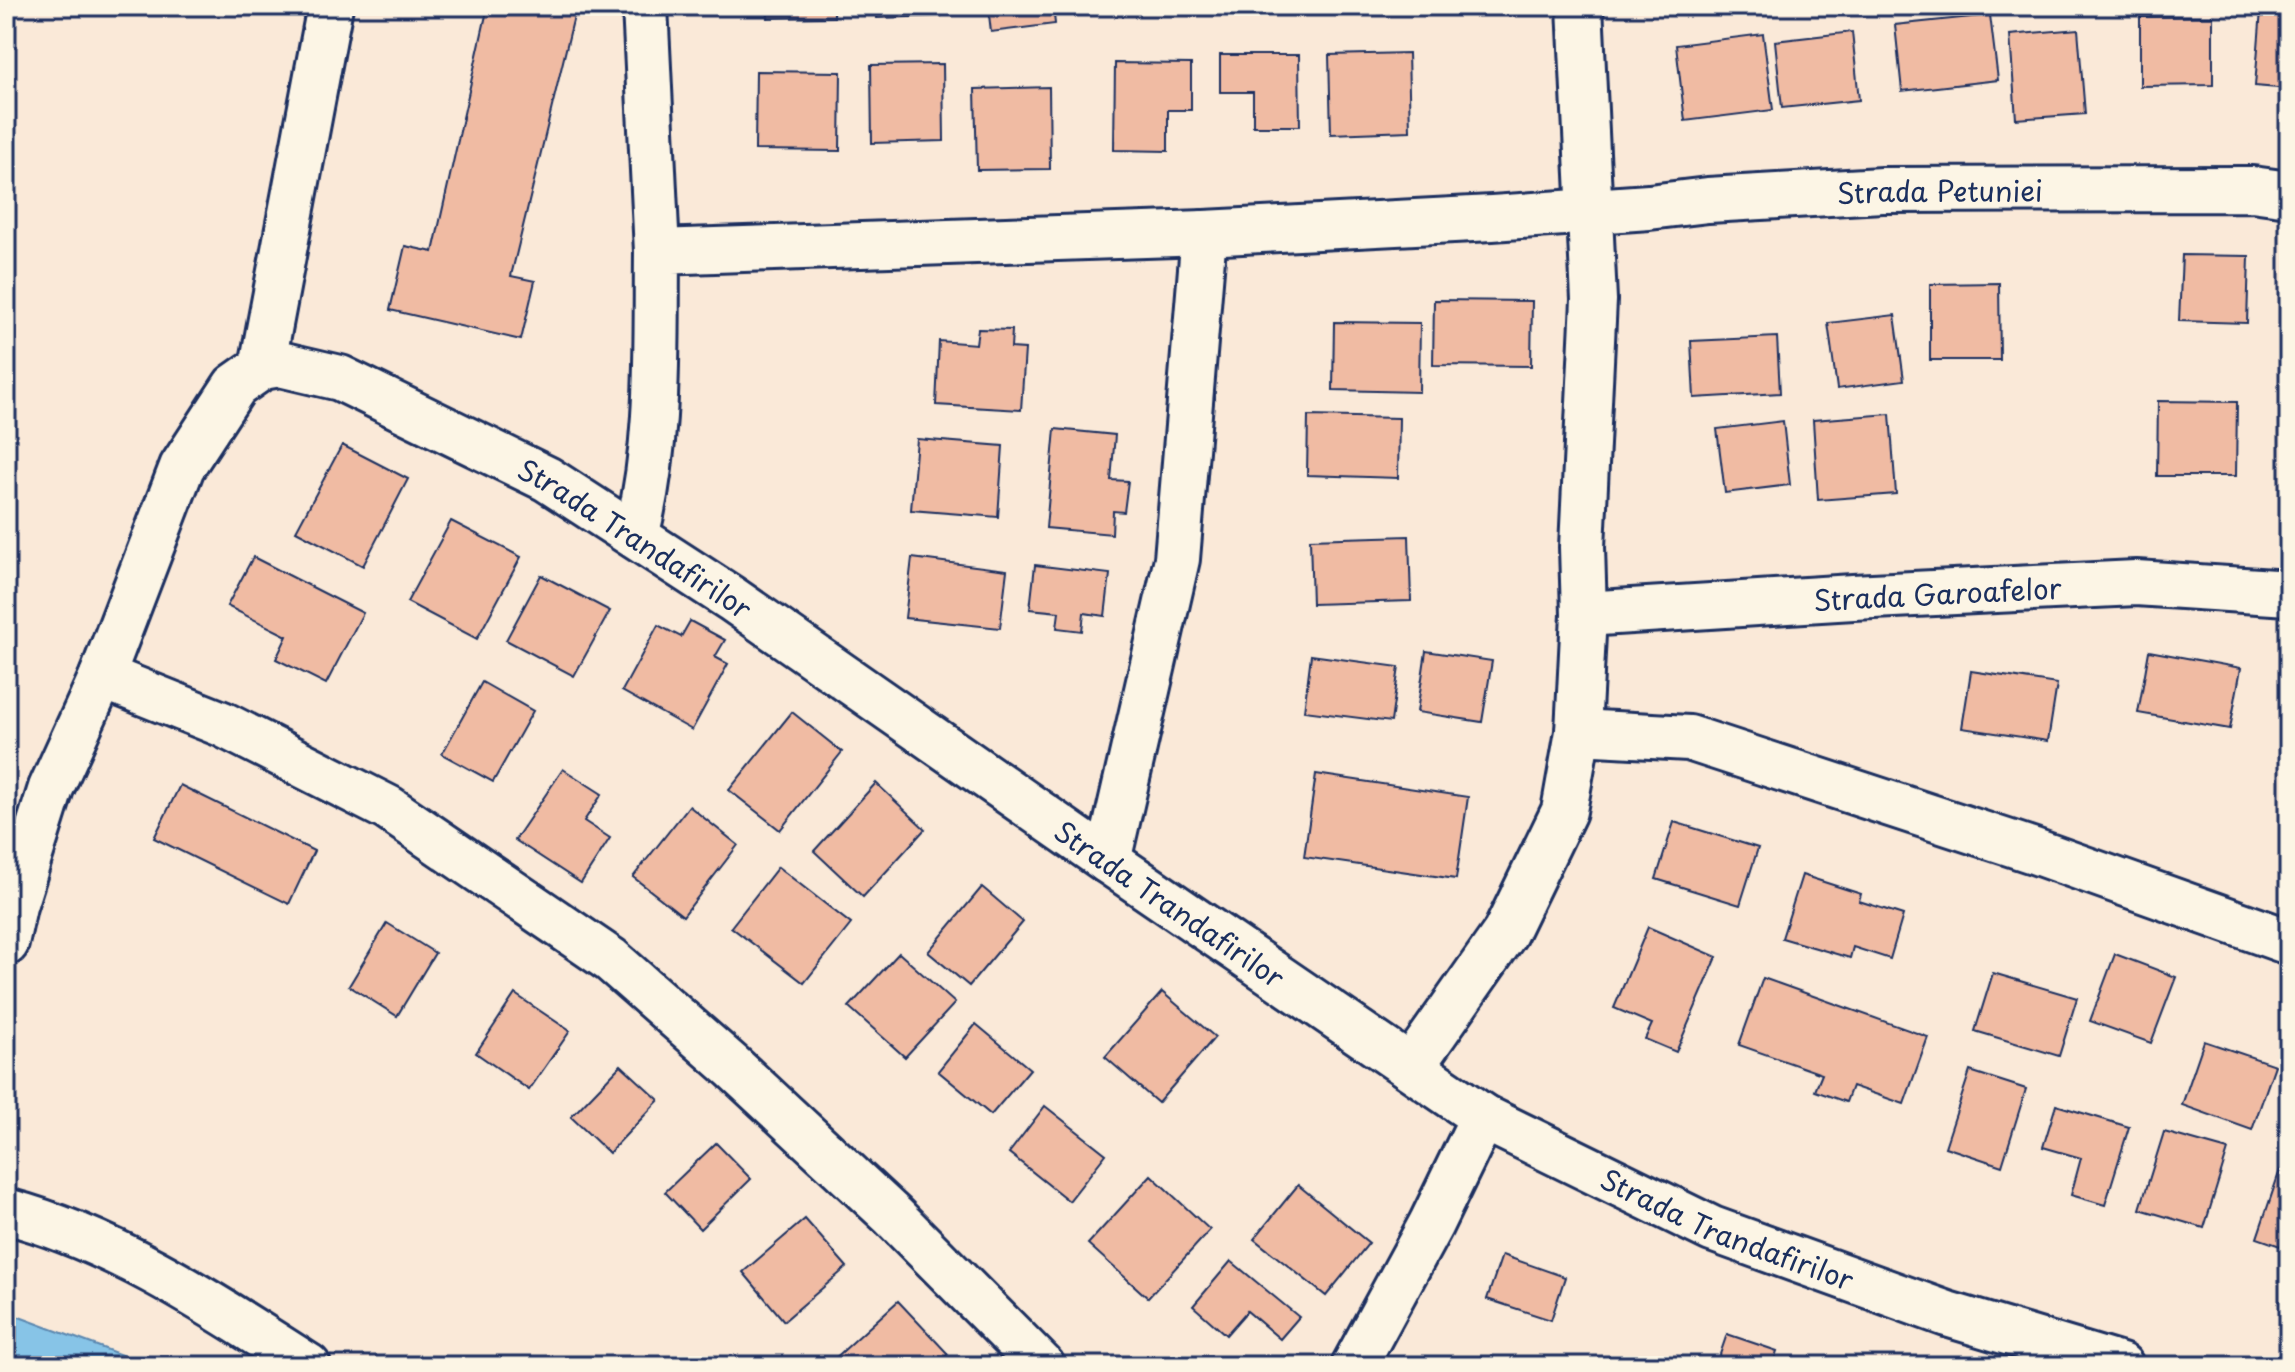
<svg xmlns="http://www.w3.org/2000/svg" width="2295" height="1372" font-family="'Playpen Sans',sans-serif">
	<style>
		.water { fill: #87c4e7; stroke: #5c88b0; stroke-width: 2 }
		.building { fill: #f0bba3; stroke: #1b2f5e; stroke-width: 2 }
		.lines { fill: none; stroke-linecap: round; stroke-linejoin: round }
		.street-casing { stroke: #1b2f5e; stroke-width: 50 }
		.secondary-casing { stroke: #1b2f5e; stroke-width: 50 }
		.street { stroke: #fcf5e5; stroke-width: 44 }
		.secondary { stroke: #fcf5e5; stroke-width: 44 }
		.labels { text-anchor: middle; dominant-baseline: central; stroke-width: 6; stroke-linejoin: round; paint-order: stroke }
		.street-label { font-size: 28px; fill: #1b2f5e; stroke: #fcf5e5 }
	</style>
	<rect width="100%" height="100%" fill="#fae9d8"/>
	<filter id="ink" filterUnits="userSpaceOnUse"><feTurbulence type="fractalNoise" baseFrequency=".0125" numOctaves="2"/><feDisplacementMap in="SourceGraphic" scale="16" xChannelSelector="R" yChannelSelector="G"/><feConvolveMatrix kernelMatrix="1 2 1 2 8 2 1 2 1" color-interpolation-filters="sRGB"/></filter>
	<g filter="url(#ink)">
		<path class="water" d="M 6,1312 L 132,1359 L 142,1366 L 6,1366 Z"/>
		<g class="building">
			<path d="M 488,6 L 604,6 L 601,19 L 574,16 L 511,276 L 535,281 L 521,340 L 390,310 L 405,246 L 433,252 Z"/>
			<path d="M 767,6 L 834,6 L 834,17 L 768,18 Z"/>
			<path d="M 877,6 L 941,6 L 941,16 L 877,18 Z"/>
			<path d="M 988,6 L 1053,6 L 1055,24 L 991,32 Z"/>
			<path d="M 1089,6 L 1167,6 L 1167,11 L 1089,13 Z"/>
			<path d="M 1224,6 L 1299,6 L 1299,11 L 1224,10 Z"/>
			<path d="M 2261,10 L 2289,12 L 2289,89 L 2255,86 Z"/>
			<path d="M 1990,15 L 1998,80 L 1902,91 L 1895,25 Z"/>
			<path d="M 2213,16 L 2213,85 L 2140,86 L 2140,17 Z"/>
			<path d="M 2078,29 L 2085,114 L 2016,119 L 2010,35 Z"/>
			<path d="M 1852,32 L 1859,100 L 1782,108 L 1775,41 Z"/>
			<path d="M 1763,34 L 1773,110 L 1685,121 L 1676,45 Z"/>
			<path d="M 1408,53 L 1410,131 L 1331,134 L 1329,55 Z"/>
			<path d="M 1220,55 L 1299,55 L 1300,126 L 1253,126 L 1253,92 L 1220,92 Z"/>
			<path d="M 1115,63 L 1191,64 L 1191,110 L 1168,110 L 1168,151 L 1114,150 Z"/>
			<path d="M 943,64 L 944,141 L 872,143 L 871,65 Z"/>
			<path d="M 756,71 L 841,72 L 840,151 L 755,150 Z"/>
			<path d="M 1049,87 L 1050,169 L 977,170 L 975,89 Z"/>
			<path d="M 2182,255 L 2249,256 L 2247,323 L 2179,321 Z"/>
			<path d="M 1999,283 L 2000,360 L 1930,360 L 1930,284 Z"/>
			<path d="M 1434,300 L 1532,301 L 1531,366 L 1433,365 Z"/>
			<path d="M 1895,315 L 1904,380 L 1837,389 L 1828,323 Z"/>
			<path d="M 1334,322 L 1420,323 L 1419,392 L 1333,390 Z"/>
			<path d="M 978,329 L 1012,330 L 1011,348 L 1025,349 L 1021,410 L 936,405 L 939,341 L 976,344 Z"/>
			<path d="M 1777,337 L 1780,393 L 1694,398 L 1691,341 Z"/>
			<path d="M 2158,401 L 2237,402 L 2236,476 L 2157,476 Z"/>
			<path d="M 1890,414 L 1896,494 L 1818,500 L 1813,420 Z"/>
			<path d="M 1308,416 L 1399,418 L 1398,478 L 1307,475 Z"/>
			<path d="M 1783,421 L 1790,485 L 1725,493 L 1717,429 Z"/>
			<path d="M 1055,429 L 1115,435 L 1111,480 L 1128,481 L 1124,512 L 1113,511 L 1112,534 L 1046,528 Z"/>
			<path d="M 917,439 L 1003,446 L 998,517 L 911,510 Z"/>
			<path d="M 342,445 L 408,479 L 363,566 L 296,531 Z"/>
			<path d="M 451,521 L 521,557 L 477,639 L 407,602 Z"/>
			<path d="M 1409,536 L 1411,601 L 1312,604 L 1310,539 Z"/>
			<path d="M 253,557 L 363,613 L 326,684 L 276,659 L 287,636 L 227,606 Z"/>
			<path d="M 912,558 L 1007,570 L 1000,628 L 905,618 Z"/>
			<path d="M 1035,565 L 1110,574 L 1105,616 L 1084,613 L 1082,631 L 1057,628 L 1059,612 L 1030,609 Z"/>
			<path d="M 541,575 L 610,611 L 574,676 L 506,640 Z"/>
			<path d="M 690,621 L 725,640 L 715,657 L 728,664 L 692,730 L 622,691 L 658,625 L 681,637 Z"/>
			<path d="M 1426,651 L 1492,661 L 1482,722 L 1417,712 Z"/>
			<path d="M 2149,651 L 2241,668 L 2230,729 L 2138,713 Z"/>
			<path d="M 1311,655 L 1399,667 L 1391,722 L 1304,711 Z"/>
			<path d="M 1971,671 L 2057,684 L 2048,741 L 1962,728 Z"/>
			<path d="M 482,682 L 533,711 L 493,782 L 442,754 Z"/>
			<path d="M 792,712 L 842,752 L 780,830 L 729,790 Z"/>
			<path d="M 563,769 L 602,794 L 584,821 L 610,838 L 581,883 L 515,840 Z"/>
			<path d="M 1316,774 L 1468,797 L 1456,879 L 1304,857 Z"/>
			<path d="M 876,783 L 925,829 L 863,897 L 814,851 Z"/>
			<path d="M 180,785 L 314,851 L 289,904 L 154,838 Z"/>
			<path d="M 689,806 L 738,845 L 683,916 L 633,877 Z"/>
			<path d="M 1674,822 L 1758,848 L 1740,905 L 1656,879 Z"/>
			<path d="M 778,867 L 851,924 L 804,983 L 731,927 Z"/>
			<path d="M 1802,875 L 1861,894 L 1859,901 L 1903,915 L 1890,959 L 1853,947 L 1850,958 L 1782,938 Z"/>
			<path d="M 982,887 L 1023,922 L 969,986 L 928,952 Z"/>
			<path d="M 387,923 L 435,953 L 397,1016 L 349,986 Z"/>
			<path d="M 1648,927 L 1717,957 L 1676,1052 L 1645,1039 L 1652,1024 L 1614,1008 Z"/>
			<path d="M 899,953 L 955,1003 L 905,1057 L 849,1007 Z"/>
			<path d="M 2115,954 L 2176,977 L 2151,1043 L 2090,1021 Z"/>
			<path d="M 1993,973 L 2077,998 L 2059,1056 L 1975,1031 Z"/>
			<path d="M 1763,978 L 1928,1037 L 1904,1104 L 1852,1086 L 1846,1102 L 1815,1091 L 1822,1074 L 1739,1045 Z"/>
			<path d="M 1162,992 L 1215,1037 L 1158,1103 L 1105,1057 Z"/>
			<path d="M 515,994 L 570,1031 L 529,1090 L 476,1053 Z"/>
			<path d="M 976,1024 L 1030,1069 L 991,1115 L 938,1071 Z"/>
			<path d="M 2204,1041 L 2275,1065 L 2252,1130 L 2182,1105 Z"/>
			<path d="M 621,1065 L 659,1100 L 609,1153 L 571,1117 Z"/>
			<path d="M 1970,1071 L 2026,1089 L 2002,1166 L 1945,1147 Z"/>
			<path d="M 2056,1105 L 2129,1127 L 2105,1205 L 2071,1195 L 2081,1158 L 2043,1147 Z"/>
			<path d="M 2289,1105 L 2289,1138 L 2279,1134 Z"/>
			<path d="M 1045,1106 L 1106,1154 L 1069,1201 L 1009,1153 Z"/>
			<path d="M 2164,1132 L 2228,1150 L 2204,1228 L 2140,1209 Z"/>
			<path d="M 716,1143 L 751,1179 L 700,1229 L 665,1192 Z"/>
			<path d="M 2280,1170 L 2289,1173 L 2289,1249 L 2257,1238 Z"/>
			<path d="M 1151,1175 L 1210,1230 L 1148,1298 L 1088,1244 Z"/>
			<path d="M 1298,1185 L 1369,1243 L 1326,1296 L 1254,1239 Z"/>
			<path d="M 805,1219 L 847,1267 L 784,1321 L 743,1272 Z"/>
			<path d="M 1502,1255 L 1565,1277 L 1551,1320 L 1487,1299 Z"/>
			<path d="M 1231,1261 L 1299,1317 L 1280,1339 L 1247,1311 L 1226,1335 L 1193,1306 Z"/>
			<path d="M 898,1301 L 948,1354 L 936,1366 L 835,1366 L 831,1362 Z"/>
			<path d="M 1727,1334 L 1777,1351 L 1772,1366 L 1716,1366 Z"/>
		</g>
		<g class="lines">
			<defs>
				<g id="street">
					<path d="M 645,6 L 657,252"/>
					<path id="s1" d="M 262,367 L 280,364 L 340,378 L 547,479 L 732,599 L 1108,861 L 1483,1117 L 1712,1229 L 1947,1314 L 2121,1366"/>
					<path id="s2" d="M 636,536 C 660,444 656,347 657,252 L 1204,233 L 1492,218 L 1649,207 L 1708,200 L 1882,190 L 2252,189 L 2289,194"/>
					<path id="s3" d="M 1584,614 L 1853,597 L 2136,583 L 2289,593"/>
					<path d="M 102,676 L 222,724 L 388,808 L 611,960 L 733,1067 L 893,1216 L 1042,1366"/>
					<path d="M 1578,732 L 1689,738 L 2034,851 L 2289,942"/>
					<path d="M 1108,861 L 1177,559 L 1204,233"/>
					<path d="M 6,943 L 14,906 L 51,788 L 102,676 L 182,467 L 235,386 L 262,367 L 330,6"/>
					<path d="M 1411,1067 L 1505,933 L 1564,811 L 1578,732 L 1584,614 L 1582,547 L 1594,300 L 1580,6"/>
					<path d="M 1354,1366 L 1431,1224 L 1483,1117"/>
				</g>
				<path id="secondary" d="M 6,1211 C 116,1240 213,1305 308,1366"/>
			</defs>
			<use href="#street" class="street-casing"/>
			<use href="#secondary" class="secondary-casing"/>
			<use href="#street" class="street"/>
			<use href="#secondary" class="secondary"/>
		</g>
	</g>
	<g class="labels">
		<g class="street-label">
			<text stroke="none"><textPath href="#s2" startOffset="1570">Strada Petuniei</textPath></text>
			<text stroke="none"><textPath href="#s1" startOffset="416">Strada Trandafirilor</textPath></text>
			<text stroke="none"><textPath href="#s3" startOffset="354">Strada Garoafelor</textPath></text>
			<text stroke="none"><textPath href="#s1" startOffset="1064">Strada Trandafirilor</textPath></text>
			<text stroke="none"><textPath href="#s1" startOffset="1712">Strada Trandafirilor</textPath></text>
		</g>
	</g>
	<rect width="2295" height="1372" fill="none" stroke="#fcf5e5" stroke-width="32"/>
	<rect x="16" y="16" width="2263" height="1340" fill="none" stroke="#1b2f5e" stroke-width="3" filter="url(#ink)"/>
</svg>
